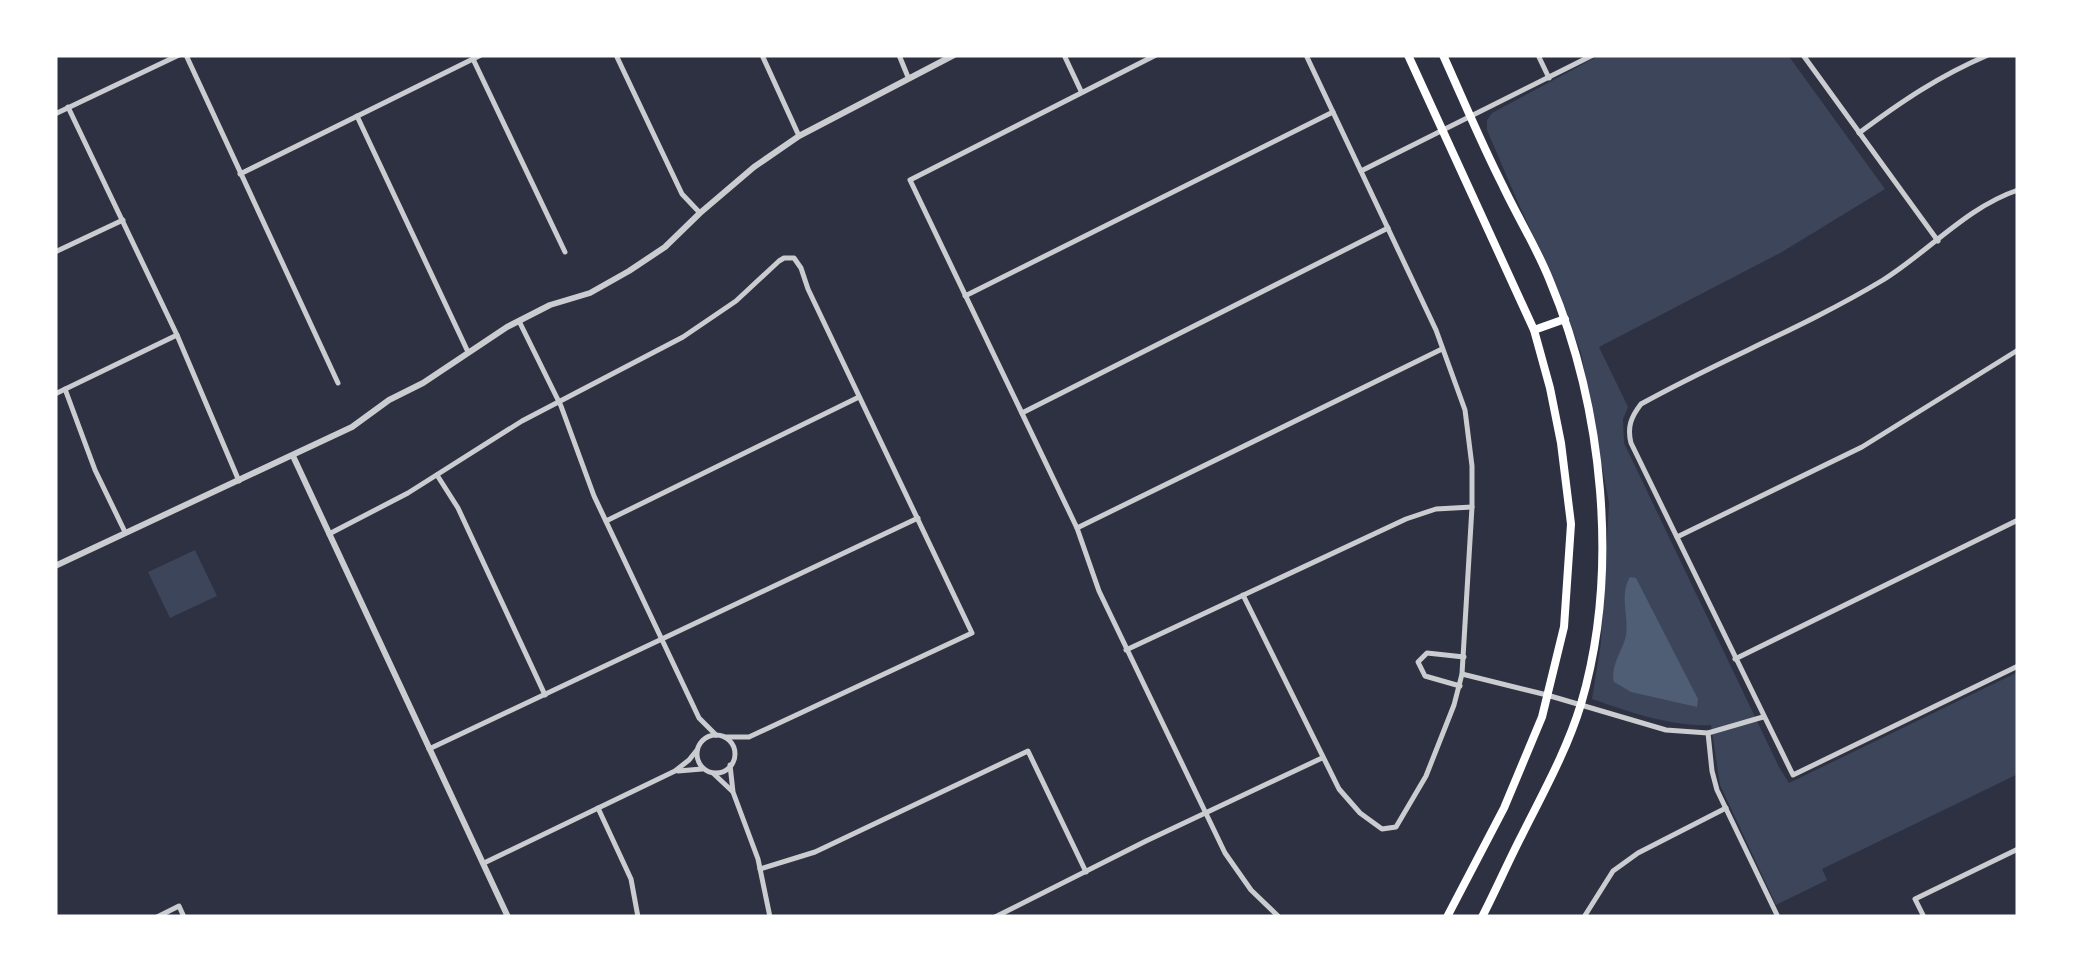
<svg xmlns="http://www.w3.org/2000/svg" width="2073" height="972" font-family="'PT Sans',sans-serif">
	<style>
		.green { fill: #3c4559 }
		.water { fill: #4f5d75 }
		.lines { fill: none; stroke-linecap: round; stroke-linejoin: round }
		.minor { stroke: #caccd0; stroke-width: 5 }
		.tertiary { stroke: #caccd0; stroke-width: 6 }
		.secondary { stroke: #fff; stroke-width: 8 }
	</style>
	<rect width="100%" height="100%" fill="#2d3142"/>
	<g class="green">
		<path d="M 1600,55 L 1788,55 L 1885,189 L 1782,252 L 1599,347 L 1628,407 L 1623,419 L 1624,443 L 1779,767 L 1789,783 L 2018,672 L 2018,774 L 1822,869 L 1827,880 L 1776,905 L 1720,785 L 1711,725 C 1671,727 1630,712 1592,699 L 1601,643 L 1609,503 L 1581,353 L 1555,283 L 1516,198 L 1487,130 L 1487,120 L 1492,113 Z"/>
		<path d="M 195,550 L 217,596 L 170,618 L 148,572 Z"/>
	</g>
	<path class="water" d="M 1630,577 L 1636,578 L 1698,699 L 1697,707 L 1631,692 L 1614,682 C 1610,665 1623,651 1626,635 C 1629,615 1619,595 1630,577 Z"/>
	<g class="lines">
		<g class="minor">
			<path d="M 186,55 L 338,383"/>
			<path d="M 616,55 L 682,194 L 700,213"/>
			<path d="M 762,55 L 799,136"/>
			<path d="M 899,55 L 908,77"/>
			<path d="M 1064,55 L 1081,91"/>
			<path d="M 1156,55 L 910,180 L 1077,528 L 1099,591 L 1225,853 L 1251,890 L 1279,917"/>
			<path d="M 1538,55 L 1549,78"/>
			<path d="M 1803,55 L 1938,241"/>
			<path d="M 473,59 L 565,252"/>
			<path d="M 68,107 L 177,335 L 239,481"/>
			<path d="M 55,114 L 179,55"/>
			<path d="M 357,116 L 468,352"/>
			<path d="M 1859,133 C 1902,101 1939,76 1988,55"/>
			<path d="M 1361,171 L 1593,55"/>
			<path d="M 240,174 L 481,55"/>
			<path d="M 2018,190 C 1967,207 1928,252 1883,280 C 1805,327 1720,360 1641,404 C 1631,417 1627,427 1631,443 L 1793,775 L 2018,666"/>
			<path d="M 55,252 L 123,220"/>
			<path d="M 965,296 L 1333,112"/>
			<path d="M 519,321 L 561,406 L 594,496 L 699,718 L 716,735"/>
			<path d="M 65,389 L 95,470 L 125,532"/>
			<path d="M 55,394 L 177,335"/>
			<path d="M 1022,413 L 1388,228"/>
			<path d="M 437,475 L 458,508 L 545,695"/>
			<path d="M 606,521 L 859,397"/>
			<path d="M 1077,528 L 1442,349"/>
			<path d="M 329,534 L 408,493 L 522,421 L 683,337 L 736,301 L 779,261 L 784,258 L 794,258 L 801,268 L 808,289 L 972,633 L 749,737 L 726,737"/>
			<path d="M 1677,537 L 1862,447 L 2018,350"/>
			<path d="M 1243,595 L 1339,789 L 1360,813 L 1382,829 L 1396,827 L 1426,776 L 1454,705 L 1462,674 L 1472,507 L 1472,466 L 1465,410 L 1436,330 L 1306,55"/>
			<path d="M 1126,650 L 1406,519 L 1436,509 L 1472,507"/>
			<path d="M 1735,659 L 2018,520"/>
			<path d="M 1462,674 L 1547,695 L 1666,730 L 1708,733 L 1763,717"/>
			<path d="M 1460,686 L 1425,676 L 1418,662 L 1427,653 L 1464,657"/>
			<path d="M 1708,733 L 1712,771 L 1717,790 L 1778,917"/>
			<circle cx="716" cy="754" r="19"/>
			<path d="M 429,749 L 918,518"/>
			<path d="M 730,765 L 733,792 L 758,859 L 770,917"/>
			<path d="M 678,771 L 702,769"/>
			<path d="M 714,774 L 732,791"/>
			<path d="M 598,808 L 631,879 L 638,917"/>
			<path d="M 484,863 L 675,771 L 689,760 L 697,750"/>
			<path d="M 760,869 L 815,852 L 1028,751 L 1086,872"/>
			<path d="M 157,917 L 179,906 L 184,917"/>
			<path d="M 995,917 L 1146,841 L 1322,758"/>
			<path d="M 1584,917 L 1613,871 L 1638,853 L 1726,808"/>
			<path d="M 1924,917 L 1915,899 L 2018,849"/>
		</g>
		<g class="tertiary">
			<path d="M 293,456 L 508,917"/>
			<path d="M 55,566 L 352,427 L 389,400 L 423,383 L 507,327 L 550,305 L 590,293 L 629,271 L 665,247 L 700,213 L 754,167 L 799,136 L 954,55"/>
		</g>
		<g class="secondary">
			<path d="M 1408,55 L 1534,330 L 1550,388 L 1561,443 L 1571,524 L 1564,627 L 1542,717 L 1504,808 L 1447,917"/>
			<path d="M 1443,55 C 1463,99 1481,143 1503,186 C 1518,218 1537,248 1550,281 C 1603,408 1620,571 1581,704 C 1567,750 1543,793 1522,835 C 1508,862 1496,890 1482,917"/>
			<path d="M 1534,330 L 1565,319"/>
		</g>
	</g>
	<rect width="2073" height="972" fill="none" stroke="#ffffff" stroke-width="115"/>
</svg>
